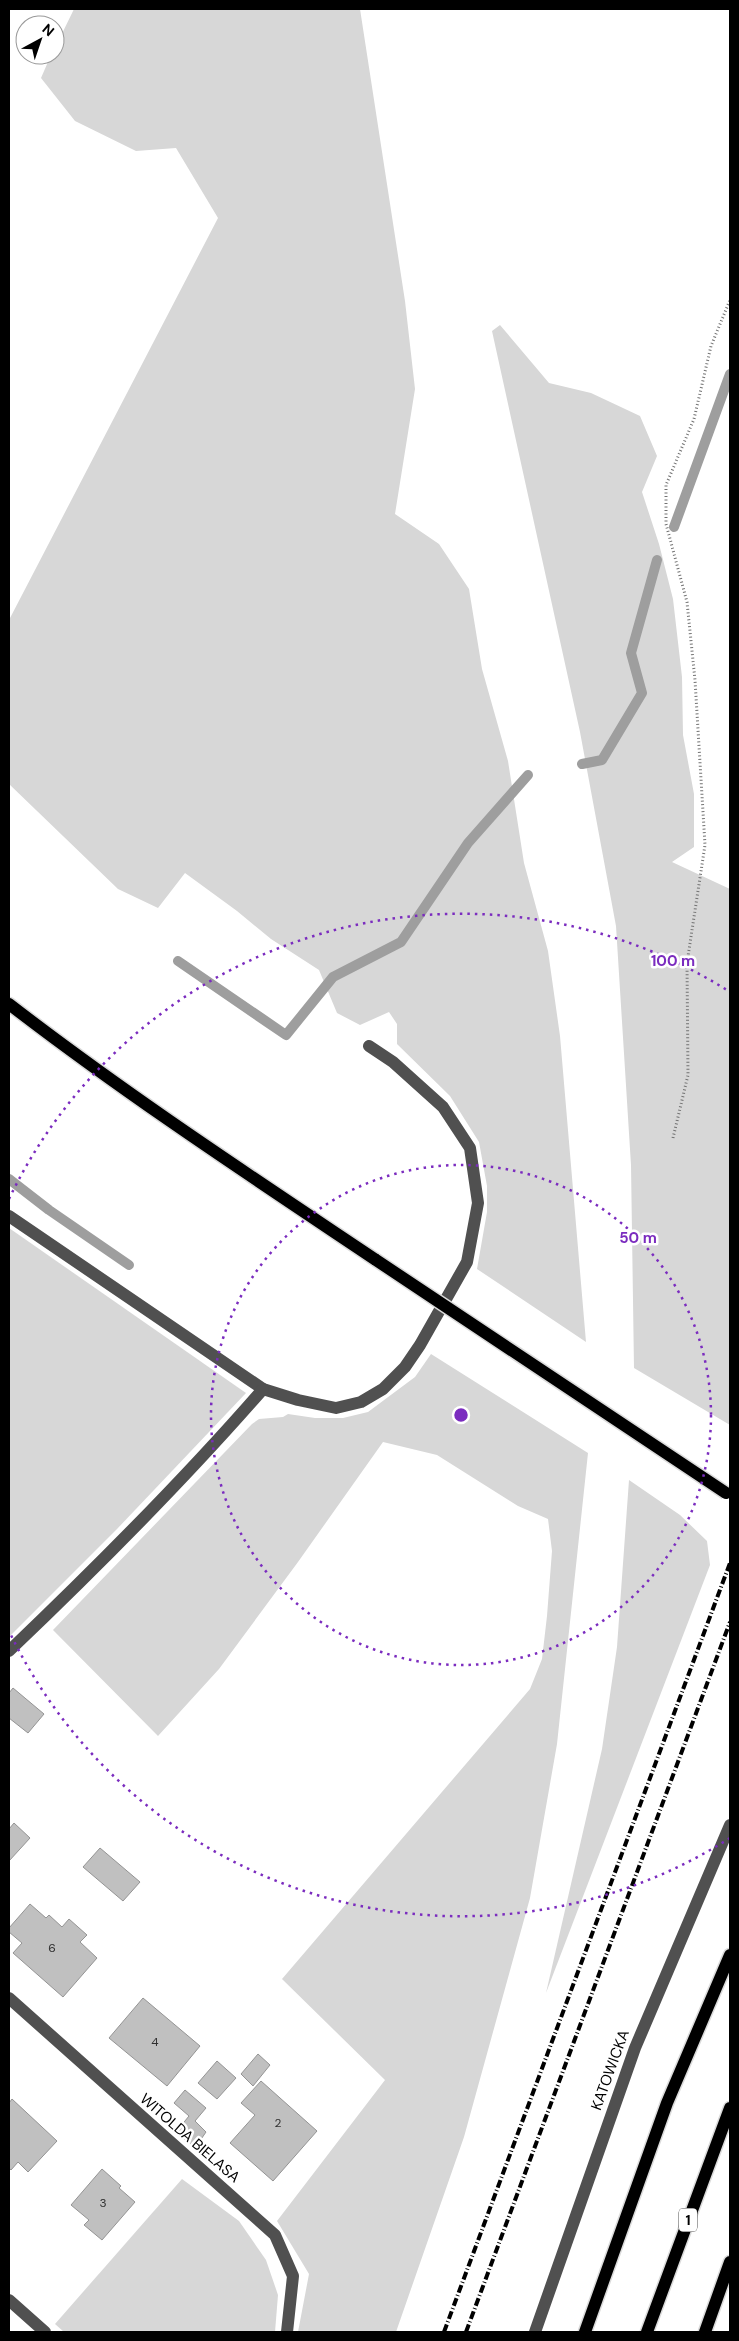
<svg xmlns="http://www.w3.org/2000/svg" width="739" height="2341" font-family="'DM Sans',sans-serif">
	<style>
		.green { fill: #d7d7d7 }
		.lines { fill: none; stroke-linecap: round; stroke-linejoin: round }
		.stream { stroke: #9e9e9e; stroke-width: 10 }
		.building { fill: #c0c0c0; stroke: #949494 }
		.major-casing { stroke: #dbdbdb; stroke-width: 15 }
		.path { stroke: #727272; stroke-width: 3; stroke-dasharray: 1 2.5; stroke-linecap: butt }
		.minor { stroke: #505050; stroke-width: 12 }
		.major { stroke: #000; stroke-width: 12 }
		.rail { stroke: #000; stroke-width: 4; stroke-dasharray: 8 2.5 1 2.5; stroke-linecap: butt }
		.major-bridge-casing { stroke: #dbdbdb; stroke-width: 15; stroke-linecap: butt }
		.major-bridge { stroke: #000; stroke-width: 12 }
		.ring { fill: none; stroke: #7b2cbf; stroke-width: 2.5; stroke-dasharray: 2.5 5 }
		.labels { text-anchor: middle; dominant-baseline: central; stroke-width: 5; stroke-linejoin: round; paint-order: stroke }
		.number-label { font-size: 12px; fill: #303030 }
		.shield { fill: #fff; stroke: #4c4c4c; stroke-width: 1 }
		.shield-label { font-size: 14px; font-weight: bold; fill: #000 }
		.street-label { font-size: 15px; fill: #000; stroke: #fff }
		.centre { fill: #7b2cbf; stroke: #fff; stroke-width: 2.5 }
		.ring-label { font-size: 15px; text-anchor: middle; font-weight: bold; fill: #7b2cbf; stroke: #fff; stroke-width: 5; stroke-linejoin: round; paint-order: stroke }
	</style>
	<rect width="100%" height="100%" fill="#fff"/>
	<g class="green">
		<path d="M 74,9 L 360,9 L 405,301 L 415,389 L 395,514 L 439,544 L 469,589 L 482,669 L 508,761 L 524,863 L 548,951 L 560,1036 L 586,1342 L 477,1269 L 487,1212 L 487,1186 L 479,1142 L 450,1096 L 397,1044 L 397,1024 L 389,1012 L 360,1025 L 337,1013 L 319,970 L 271,939 L 237,911 L 185,873 L 158,908 L 118,889 L 9,784 L 9,620 L 218,218 L 176,148 L 136,151 L 75,121 L 41,78 L 51,55 L 55,55 L 55,48 Z"/>
		<path d="M 500,325 L 549,383 L 591,393 L 640,416 L 657,456 L 642,492 L 659,544 L 673,599 L 682,677 L 683,735 L 694,794 L 694,847 L 672,862 L 730,889 L 730,1425 L 634,1368 L 631,1165 L 616,926 L 580,732 L 492,331 Z"/>
		<path d="M 9,1228 L 246,1393 L 117,1529 L 9,1637 Z"/>
		<path d="M 431,1354 L 588,1453 L 557,1744 L 530,1898 L 464,2137 L 396,2332 L 298,2332 L 309,2274 L 277,2221 L 385,2080 L 282,1979 L 530,1689 L 542,1659 L 547,1616 L 552,1551 L 548,1519 L 518,1506 L 437,1455 L 383,1442 L 298,1562 L 219,1669 L 158,1736 L 53,1630 L 252,1424 L 259,1419 L 283,1417 L 288,1414 L 315,1418 L 343,1418 L 368,1412 L 415,1377 Z"/>
		<path d="M 629,1480 L 680,1515 L 707,1541 L 710,1565 L 546,1993 L 602,1749 L 617,1647 Z"/>
		<path d="M 182,2179 L 239,2221 L 266,2260 L 278,2295 L 275,2332 L 64,2332 L 55,2324 Z"/>
	</g>
	<g class="lines">
		<g class="stream">
			<path d="M 674,527 L 730,374"/>
			<path d="M 582,764 L 602,760 L 642,693 L 631,653 L 657,560"/>
			<path d="M 178,961 L 286,1035 L 333,977 L 401,942 L 468,843 L 528,775"/>
			<path d="M 9,1179 L 49,1210 L 129,1265"/>
		</g>
	</g>
	<g class="building">
		<path d="M 13,1688 L 44,1714 L 28,1733 L 9,1718 L 9,1693 Z"/>
		<path d="M 14,1823 L 30,1838 L 9,1861 L 9,1829 Z"/>
		<path d="M 100,1848 L 140,1882 L 123,1901 L 83,1867 Z"/>
		<path d="M 30,1904 L 46,1918 L 49,1915 L 62,1927 L 69,1919 L 87,1935 L 80,1942 L 97,1958 L 63,1997 L 13,1953 L 22,1943 L 9,1932 L 9,1928 Z"/>
		<path d="M 143,1998 L 200,2046 L 167,2086 L 109,2038 Z"/>
		<path d="M 258,2054 L 270,2065 L 253,2086 L 241,2074 Z"/>
		<path d="M 217,2061 L 236,2078 L 217,2099 L 198,2083 Z"/>
		<path d="M 261,2081 L 317,2131 L 273,2181 L 230,2143 L 255,2115 L 241,2103 Z"/>
		<path d="M 185,2090 L 206,2108 L 195,2121 L 206,2132 L 195,2148 L 176,2132 L 189,2116 L 174,2103 Z"/>
		<path d="M 12,2099 L 57,2141 L 28,2172 L 18,2162 L 11,2170 L 9,2168 L 9,2103 Z"/>
		<path d="M 102,2169 L 121,2186 L 119,2188 L 135,2202 L 102,2240 L 84,2225 L 89,2220 L 71,2205 Z"/>
	</g>
	<g class="lines">
		<defs>
			<g id="major">
				<path d="M 9,1004 C 127,1095 252,1177 376,1260"/>
				<path d="M 585,2332 L 667,2103 L 730,1955"/>
				<path d="M 647,2332 L 730,2108"/>
				<path d="M 705,2332 L 730,2262"/>
			</g>
		</defs>
		<use href="#major" class="major-casing"/>
		<path class="path" d="M 673,1138 L 688,1075 L 687,963 L 705,845 L 695,680 L 687,602 L 666,524 L 666,485 L 694,419 L 711,346 L 730,300"/>
		<g class="minor">
			<path d="M 9,1216 L 263,1389 L 298,1400 L 336,1408 L 361,1402 L 383,1389 L 405,1367 L 420,1345 L 467,1262 L 478,1203 L 470,1148 L 443,1107 L 393,1062 L 369,1046"/>
			<path d="M 9,1651 C 97,1567 183,1481 263,1389"/>
			<path d="M 9,1998 L 275,2235 L 293,2276 L 287,2332"/>
			<path d="M 9,2300 L 45,2332"/>
			<path d="M 535,2332 L 635,2048 L 730,1825"/>
		</g>
		<use href="#major" class="major"/>
		<g class="rail">
			<path d="M 444,2332 L 730,1563"/>
			<path d="M 466,2332 L 730,1622"/>
		</g>
		<defs>
			<path id="major-bridge" d="M 376,1260 L 726,1493"/>
		</defs>
		<use href="#major-bridge" class="major-bridge-casing"/>
		<use href="#major-bridge" class="major-bridge"/>
	</g>
	<g class="ring">
		<circle cx="461" cy="1415" r="250"/>
		<path d="M730 1838A501 501 0 0 1 9 1631M9 1199A501 501 0 0 1 730 992"/>
	</g>
	<g class="labels">
		<g class="number-label">
			<text x="52" y="1948">6</text>
			<text x="155" y="2042">4</text>
			<text x="278" y="2123">2</text>
			<text x="103" y="2203">3</text>
		</g>
		<rect class="shield" x="679" y="2208.5" width="18" height="23" rx="4"/>
		<g class="shield-label">
			<text x="688" y="2220">1</text>
		</g>
		<g class="street-label">
			<text transform="translate(610 2070) rotate(-70)">KATOWICKA</text>
			<text transform="translate(190 2138) rotate(41)">WITOLDA BIELASA</text>
		</g>
	</g>
	<circle cx="461" cy="1415" r="8" class="centre"/>
	<g class="ring-label">
		<text x="673" y="966">100 m</text>
		<text x="638" y="1243">50 m</text>
	</g>
	<rect width="739" height="2341" fill="none" stroke="#000000" stroke-width="20"/>
	<g transform="translate(40 40) rotate(40)"><circle r="24" fill="#ffffff" stroke="#999999"/>
	<path d="M0-4L9 19L0 12L-9 19Z" fill="#000000"/>
	<text y="-8" font-size="14" font-weight="bold" text-anchor="middle" fill="#000000">N</text>
	</g>
</svg>
